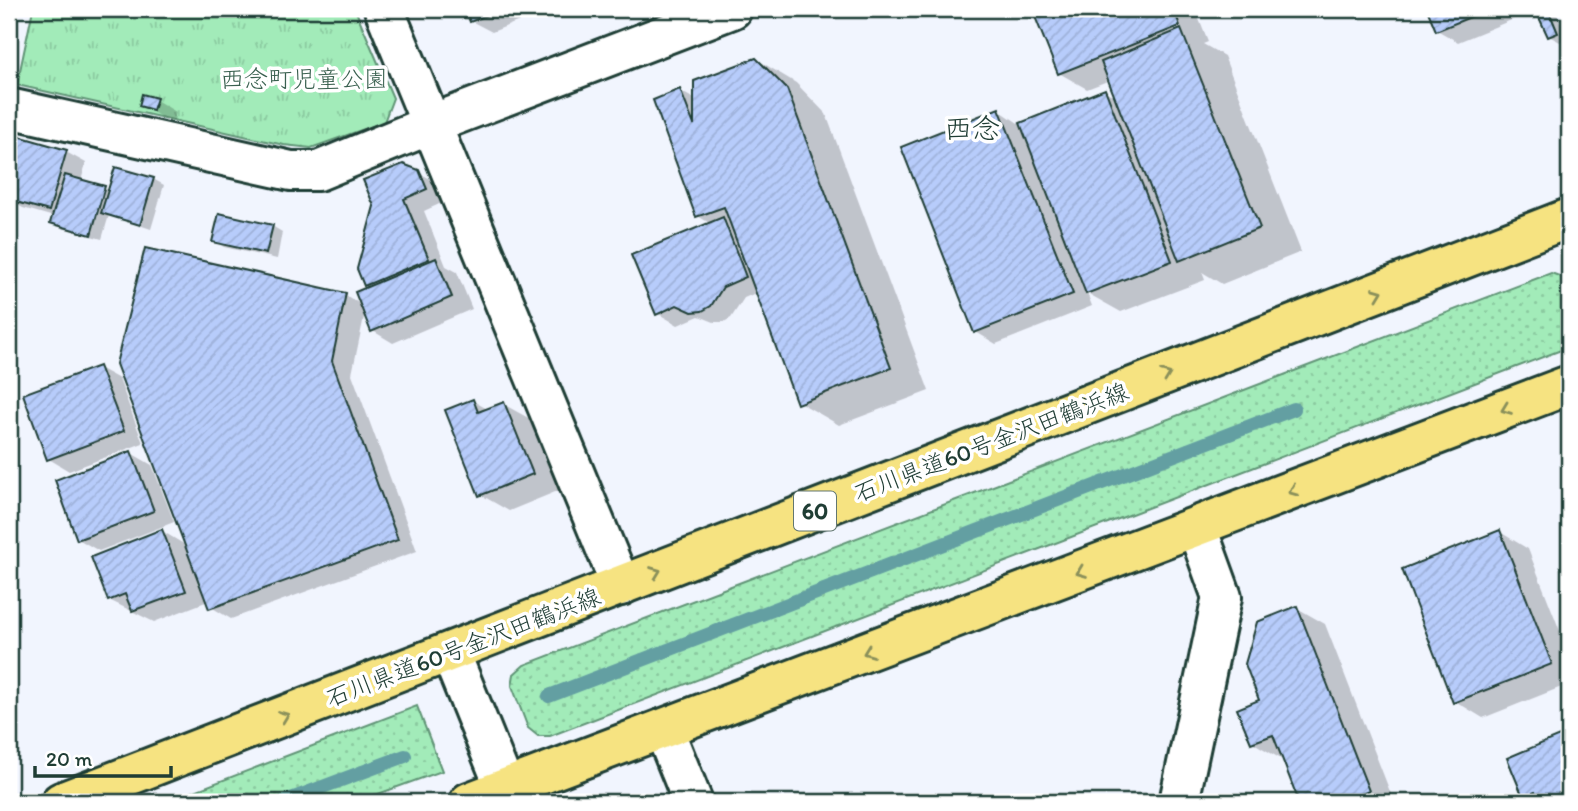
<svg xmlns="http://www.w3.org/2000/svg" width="1578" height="811" font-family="Itim,'Klee One',sans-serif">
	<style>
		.grass { fill: url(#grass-dots); stroke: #609476; stroke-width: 2 }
		.park { fill: url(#park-tufts); stroke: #609476; stroke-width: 2 }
		.shadow { fill: #0003 }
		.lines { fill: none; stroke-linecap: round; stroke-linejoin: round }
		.stream { stroke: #639fa2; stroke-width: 14 }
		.building { fill: url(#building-hatch); stroke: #1f3d34; stroke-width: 2 }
		.street-casing { stroke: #1f3d34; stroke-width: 44 }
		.primary-casing { stroke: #1f3d34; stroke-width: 44 }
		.street { stroke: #fff; stroke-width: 38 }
		.primary { stroke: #f6e381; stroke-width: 38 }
		.oneway { stroke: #8a905a }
		.labels { text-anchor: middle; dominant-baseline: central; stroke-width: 7; stroke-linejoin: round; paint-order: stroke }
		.shield { fill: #fff; stroke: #627771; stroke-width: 2 }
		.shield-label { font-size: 23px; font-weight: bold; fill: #1f3d34 }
		.park-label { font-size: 24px; fill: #39604f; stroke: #fff }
		.street-label { font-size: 24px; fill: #1f3d34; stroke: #fff }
		.quarter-label { font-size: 28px; fill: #1f3d34; stroke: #fff }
	</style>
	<defs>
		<pattern id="grass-dots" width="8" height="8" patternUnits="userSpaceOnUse" patternTransform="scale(1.75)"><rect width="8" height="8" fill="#a2ebb9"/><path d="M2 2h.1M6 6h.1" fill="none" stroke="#8bcaa0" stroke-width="1.8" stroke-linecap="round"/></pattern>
		<pattern id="park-tufts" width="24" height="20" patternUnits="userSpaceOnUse" patternTransform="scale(1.75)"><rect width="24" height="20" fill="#a2ebb9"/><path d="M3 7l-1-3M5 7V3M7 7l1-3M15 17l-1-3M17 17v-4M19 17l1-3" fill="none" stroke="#8bcaa0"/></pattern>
		<pattern id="building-hatch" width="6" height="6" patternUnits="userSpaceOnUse" patternTransform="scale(1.75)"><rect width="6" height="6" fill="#b7ccfb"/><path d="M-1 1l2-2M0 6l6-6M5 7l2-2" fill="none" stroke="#9db0d8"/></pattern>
	</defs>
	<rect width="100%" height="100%" fill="#f1f5fe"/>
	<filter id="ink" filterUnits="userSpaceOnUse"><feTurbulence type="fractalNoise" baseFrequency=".0143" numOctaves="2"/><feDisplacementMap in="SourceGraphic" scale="14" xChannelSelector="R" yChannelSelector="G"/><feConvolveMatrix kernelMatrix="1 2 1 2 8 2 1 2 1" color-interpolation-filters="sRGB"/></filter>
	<g filter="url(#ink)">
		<g class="grass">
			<path d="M 1551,273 L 1562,277 L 1569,297 L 1569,347 L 550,736 L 538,736 L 528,728 L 512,686 L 514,674 L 524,665 Z"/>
			<path d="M 417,706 L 442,771 L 356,802 L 166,802 Z"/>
		</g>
		<path class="park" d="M 33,9 L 355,9 L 393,98 L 384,122 L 311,148 L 284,145 L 17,85 Z"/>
		<g class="shadow">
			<path d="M 467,9 L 559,9 L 546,14 L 542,12 L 492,32 L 471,21 Z"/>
			<path d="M 1034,9 L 1195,9 L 1208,42 L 1203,44 L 1224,56 L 1301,252 L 1222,284 L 1202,272 L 1205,280 L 1121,312 L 1087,293 L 1092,306 L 996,344 L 976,332 L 999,110 L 1021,125 L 1105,91 L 1117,98 L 1110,80 L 1087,89 L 1059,73 Z"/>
			<path d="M 1429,9 L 1538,9 L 1458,42 L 1437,30 Z"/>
			<path d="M 1548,10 L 1558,16 L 1567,39 L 1560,42 L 1549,36 Z"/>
			<path d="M 756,59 L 796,83 L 826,114 L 929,391 L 839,425 L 799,402 L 758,292 L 744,298 L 731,318 L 724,322 L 714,322 L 699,316 L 678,325 L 657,313 L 711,224 L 698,216 L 680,91 L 696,100 Z"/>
			<path d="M 156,100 L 176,112 L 174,120 L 161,117 L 141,105 Z"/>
			<path d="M 20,138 L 66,152 L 86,163 L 81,181 L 109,190 L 153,179 L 164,185 L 151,229 L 109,215 L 102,239 L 62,228 L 52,222 L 54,217 L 23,208 L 9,200 L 9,175 Z"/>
			<path d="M 418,172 L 439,184 L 446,201 L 424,211 L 446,266 L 457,272 L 472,309 L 393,343 L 373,331 L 365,312 L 352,374 L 417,551 L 231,619 L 211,607 L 208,601 L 154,622 L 109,600 L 162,531 L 187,546 L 345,295 L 362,305 L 370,287 L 365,285 L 359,269 Z"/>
			<path d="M 272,226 L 282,232 L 277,259 L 224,247 L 214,241 Z"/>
			<path d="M 99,368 L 119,379 L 143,443 L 69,471 L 49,459 Z"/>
			<path d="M 473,401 L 489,410 L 503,404 L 532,420 L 560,490 L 509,511 L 481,495 Z"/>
			<path d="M 131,453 L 152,465 L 174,522 L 99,551 L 78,539 Z"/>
			<path d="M 9,531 L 18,555 L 9,558 Z"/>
			<path d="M 1500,532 L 1528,549 L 1569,654 L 1569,684 L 1483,718 L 1455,701 Z"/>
			<path d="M 1297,608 L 1325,624 L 1394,802 L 1301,802 L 1284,757 L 1281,759 L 1252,742 L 1262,701 Z"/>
			<path d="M 1569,734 L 1569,802 L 1535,802 L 1524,796 L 1510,759 Z"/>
		</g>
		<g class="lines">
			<g class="stream">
				<path d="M 549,696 L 1294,409"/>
				<path d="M 283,802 L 405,756"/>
			</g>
		</g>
		<g class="building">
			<path d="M 465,9 L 502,9 L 470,22 Z"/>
			<path d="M 1032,9 L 1174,9 L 1180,26 L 1058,74 Z"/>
			<path d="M 1427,9 L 1490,9 L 1436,31 Z"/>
			<path d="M 1548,9 L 1558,33 L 1548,37 L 1537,13 Z"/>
			<path d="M 1181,29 L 1260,228 L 1179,261 L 1101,62 Z"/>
			<path d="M 756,58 L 787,89 L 891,368 L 797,404 L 724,207 L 696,217 L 653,100 L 680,89 L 694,125 L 694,81 Z"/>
			<path d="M 1105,89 L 1172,261 L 1086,294 L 1020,123 Z"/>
			<path d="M 142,94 L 157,98 L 153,110 L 139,106 Z"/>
			<path d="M 999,108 L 1073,294 L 974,333 L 901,147 Z"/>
			<path d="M 18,136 L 67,150 L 49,211 L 9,200 L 9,169 Z"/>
			<path d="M 403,164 L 419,170 L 427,189 L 404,199 L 429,259 L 364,286 L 357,269 L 374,206 L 363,180 Z"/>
			<path d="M 115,167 L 154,178 L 140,225 L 101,213 Z"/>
			<path d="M 65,175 L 105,186 L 91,235 L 50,223 Z"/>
			<path d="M 219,213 L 273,225 L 266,254 L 212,242 Z"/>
			<path d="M 723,217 L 746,277 L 723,287 L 711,306 L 702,311 L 692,312 L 677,305 L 656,315 L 631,255 Z"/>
			<path d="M 145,248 L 346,293 L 332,361 L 398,540 L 209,609 L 116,364 Z"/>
			<path d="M 436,258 L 452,297 L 371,332 L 355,292 Z"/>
			<path d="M 99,366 L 124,431 L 47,460 L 23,394 Z"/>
			<path d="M 473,399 L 478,412 L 504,402 L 533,474 L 479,496 L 445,410 Z"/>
			<path d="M 131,451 L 154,511 L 77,540 L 55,480 Z"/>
			<path d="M 162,529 L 186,591 L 132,611 L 125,594 L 108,601 L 91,557 Z"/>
			<path d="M 1500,530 L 1552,664 L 1453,703 L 1402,569 Z"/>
			<path d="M 1297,606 L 1369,791 L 1342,802 L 1299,802 L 1273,735 L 1251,743 L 1237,709 L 1259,700 L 1245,664 L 1257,622 Z"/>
			<path d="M 1569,732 L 1569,789 L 1539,802 L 1535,792 L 1523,797 L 1507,758 Z"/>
		</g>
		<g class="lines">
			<defs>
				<g id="street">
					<path d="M 384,9 L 621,586"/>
					<path d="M 9,108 L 291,171 L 318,171 L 432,124 L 732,9"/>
					<path d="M 450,652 L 505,788"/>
					<path d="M 664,730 L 693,802"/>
					<path d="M 1179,802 L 1222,597 L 1197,528"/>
				</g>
				<g id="primary">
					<path d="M 61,802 L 1569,218"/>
					<path d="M 469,802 L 1569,385"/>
				</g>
			</defs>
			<use href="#street" class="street-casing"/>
			<use href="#primary" class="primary-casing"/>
			<use href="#street" class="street"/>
			<use href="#primary" class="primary"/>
		</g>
		<defs><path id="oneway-chevron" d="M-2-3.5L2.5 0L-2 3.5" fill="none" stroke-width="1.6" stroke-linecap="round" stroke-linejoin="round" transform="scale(1.75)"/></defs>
		<g class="oneway">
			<use href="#oneway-chevron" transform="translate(1378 293) rotate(-21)"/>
			<use href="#oneway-chevron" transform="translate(1166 375) rotate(-21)"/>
			<use href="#oneway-chevron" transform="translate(1506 409) rotate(159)"/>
			<use href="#oneway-chevron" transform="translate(1293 491) rotate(159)"/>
			<use href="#oneway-chevron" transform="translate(656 572) rotate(-21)"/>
			<use href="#oneway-chevron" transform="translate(1081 572) rotate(159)"/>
			<use href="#oneway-chevron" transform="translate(868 652) rotate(159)"/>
			<use href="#oneway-chevron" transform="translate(284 716) rotate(-21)"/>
		</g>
	</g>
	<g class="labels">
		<rect class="shield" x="794" y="491.5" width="42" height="39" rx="5"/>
		<g class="shield-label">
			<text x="815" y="511">60</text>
		</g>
		<g class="park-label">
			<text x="304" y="78">西念町児童公園</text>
		</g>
		<g class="street-label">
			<text transform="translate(991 442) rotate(-21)">石川県道60号金沢田鶴浜線</text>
			<text transform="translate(463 647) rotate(-21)">石川県道60号金沢田鶴浜線</text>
		</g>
		<g class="quarter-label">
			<text x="972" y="128">西念</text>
		</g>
	</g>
	<rect width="1578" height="811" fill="none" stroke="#fff" stroke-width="35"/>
	<rect x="18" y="18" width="1543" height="776" fill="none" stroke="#1f3d34" stroke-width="2.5" filter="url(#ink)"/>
	<path d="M35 766v10h136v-10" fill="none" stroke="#1f3d34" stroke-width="3.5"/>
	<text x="46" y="766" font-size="21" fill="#1f3d34" stroke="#ffffff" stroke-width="5" paint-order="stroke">20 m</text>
</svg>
